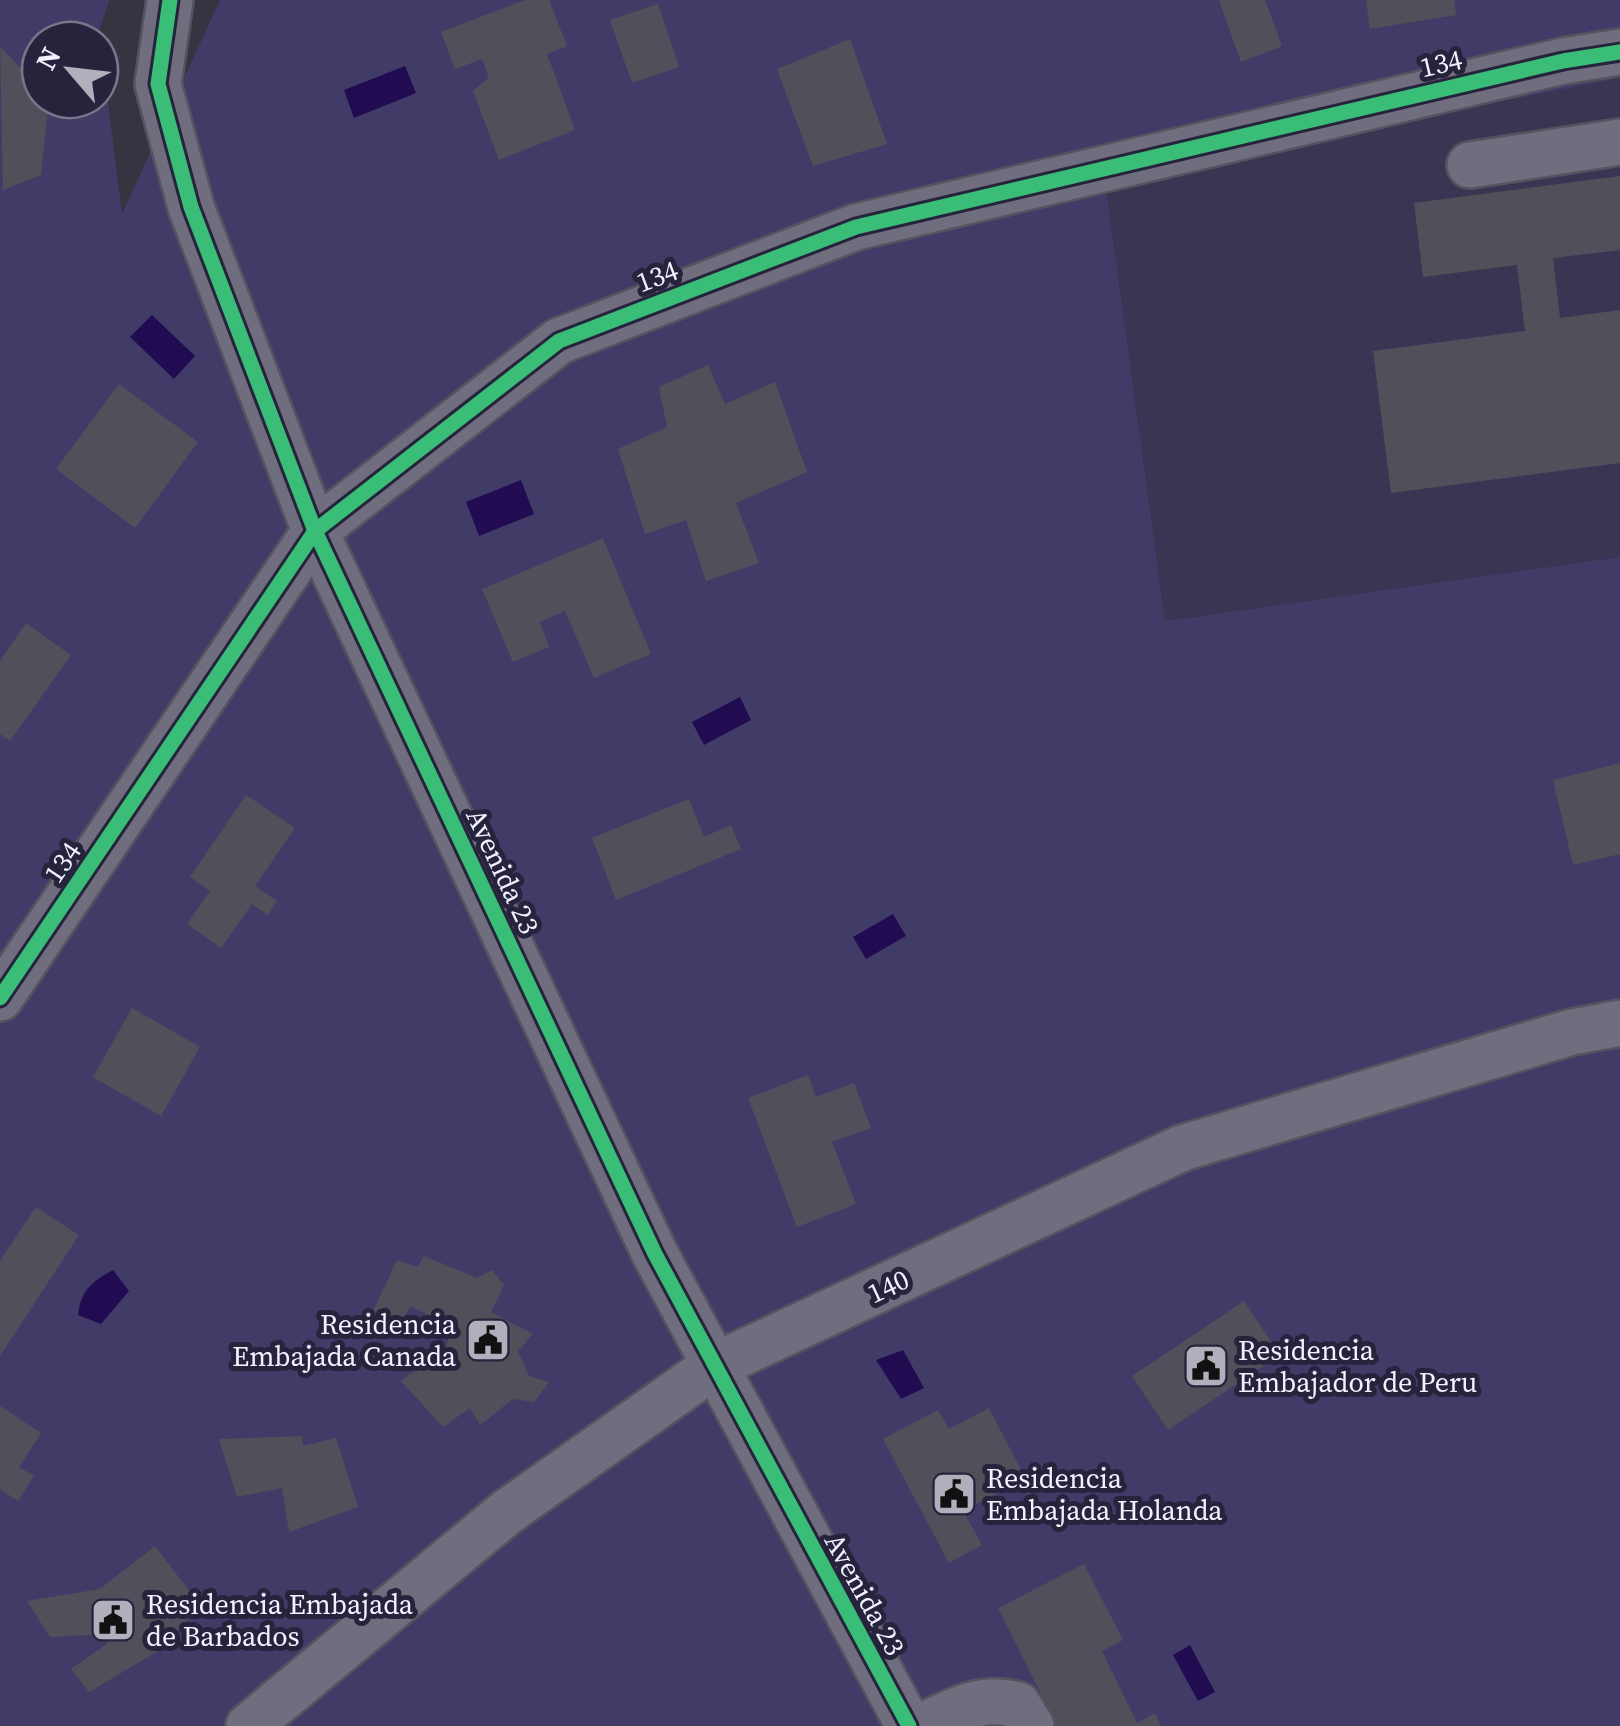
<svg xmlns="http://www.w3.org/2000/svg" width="1620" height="1726" font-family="'Source Serif 4',serif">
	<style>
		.built { fill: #383653 }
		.green { fill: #413c67; fill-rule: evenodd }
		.water { fill: #220c51 }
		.building { fill: #50505b }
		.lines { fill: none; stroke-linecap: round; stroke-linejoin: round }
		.minor-casing { stroke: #54535f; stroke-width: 50 }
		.minor { stroke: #6f6d7e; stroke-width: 45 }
		.cycleway-casing { stroke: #26243c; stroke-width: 21 }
		.cycleway { stroke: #3abd76; stroke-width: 15 }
		.labels { text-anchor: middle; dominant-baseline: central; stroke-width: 10; stroke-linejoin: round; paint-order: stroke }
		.street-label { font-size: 28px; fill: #f2f1ff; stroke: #26243c }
		.poi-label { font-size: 28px; fill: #f2f1ff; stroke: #26243c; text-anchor: start }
	</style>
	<rect width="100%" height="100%" fill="#353441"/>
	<path class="built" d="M 1620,78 L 1620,557 L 1165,621 L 1105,179 Z"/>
	<path class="green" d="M 0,0 L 109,0 L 99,32 L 122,214 L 220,0 L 1620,0 L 1620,78 L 1105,180 L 1165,621 L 1620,557 L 1620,1726 L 0,1726 ZM 40,40 L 100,40 L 100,100 L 40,100 Z"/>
	<g class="water">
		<path d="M 405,66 L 416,93 L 354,118 L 344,90 Z"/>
		<path d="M 152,315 L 195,356 L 174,379 L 130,337 Z"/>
		<path d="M 521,480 L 534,514 L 479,536 L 466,502 Z"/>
		<path d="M 740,697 L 751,720 L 704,745 L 692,722 Z"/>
		<path d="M 893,914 L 906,936 L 866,959 L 853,937 Z"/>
		<path d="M 113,1270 L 129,1291 L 101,1324 L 78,1315 C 81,1290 91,1282 113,1270 Z"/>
		<path d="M 903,1350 L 924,1388 L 901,1399 L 876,1360 Z"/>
		<path d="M 1190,1645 L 1215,1692 L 1198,1701 L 1173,1655 Z"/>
	</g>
	<g class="building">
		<path d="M 525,0 L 549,0 L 567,46 L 547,54 L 575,130 L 499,160 L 473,91 L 489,78 L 482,59 L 455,69 L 441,32 Z"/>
		<path d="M 1219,0 L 1265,0 L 1282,46 L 1241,62 Z"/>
		<path d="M 1366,0 L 1454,0 L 1456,15 L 1370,29 Z"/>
		<path d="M 658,4 L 679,67 L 632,83 L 610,20 Z"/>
		<path d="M 850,39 L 887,144 L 813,166 L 777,69 Z"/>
		<path d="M 0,46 L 40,89 L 40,100 L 49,100 L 41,175 L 3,190 Z"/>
		<path d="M 1620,176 L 1620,250 L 1553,258 L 1560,318 L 1620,310 L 1620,463 L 1391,493 L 1373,351 L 1525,331 L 1517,265 L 1423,277 L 1414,203 Z"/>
		<path d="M 708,365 L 725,404 L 775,382 L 807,472 L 736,503 L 759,563 L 706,581 L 686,520 L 645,534 L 618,449 L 667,427 L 659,387 Z"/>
		<path d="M 119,384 L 198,442 L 135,528 L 56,469 Z"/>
		<path d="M 603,538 L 651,654 L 594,678 L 565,611 L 540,622 L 549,647 L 513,662 L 482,589 Z"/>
		<path d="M 26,623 L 71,655 L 10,741 L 0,734 L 0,661 Z"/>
		<path d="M 1620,763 L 1620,854 L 1573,865 L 1553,780 Z"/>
		<path d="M 246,795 L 295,828 L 255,886 L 277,901 L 268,915 L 252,904 L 221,948 L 187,924 L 210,891 L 190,877 Z"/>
		<path d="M 689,799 L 704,837 L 731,825 L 741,849 L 616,900 L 592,838 Z"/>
		<path d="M 132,1008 L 200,1047 L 161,1116 L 93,1077 Z"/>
		<path d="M 808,1075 L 816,1097 L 854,1083 L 871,1128 L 832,1142 L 856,1204 L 797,1227 L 748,1098 Z"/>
		<path d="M 36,1207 L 79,1235 L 0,1356 L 0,1261 Z"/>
		<path d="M 424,1256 L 477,1278 L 492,1270 L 504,1285 L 491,1312 L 533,1334 L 518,1351 L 529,1376 L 549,1382 L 534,1402 L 513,1399 L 480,1425 L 470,1408 L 443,1427 L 401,1381 L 447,1346 L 450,1327 L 411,1306 L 401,1321 L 373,1311 L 397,1260 L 418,1267 Z"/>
		<path d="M 1244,1301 L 1280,1355 L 1168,1430 L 1132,1376 Z"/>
		<path d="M 0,1406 L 41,1433 L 19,1467 L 34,1476 L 18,1501 L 0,1489 Z"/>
		<path d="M 989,1408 L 1025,1478 L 963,1511 L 982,1545 L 949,1563 L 883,1439 L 938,1410 L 949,1429 Z"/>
		<path d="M 302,1436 L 303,1446 L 336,1438 L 358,1507 L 289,1532 L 282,1488 L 237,1497 L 219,1439 Z"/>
		<path d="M 155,1546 L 201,1606 L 158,1651 L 89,1692 L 71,1669 L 107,1644 L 106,1634 L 50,1637 L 27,1601 L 100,1589 Z"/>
		<path d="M 1084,1564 L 1123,1640 L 1102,1651 L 1137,1723 L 1155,1713 L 1161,1726 L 1032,1726 L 1052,1716 L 998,1608 Z"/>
	</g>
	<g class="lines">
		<defs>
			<g id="minor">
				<path d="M 170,0 L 158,84 L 191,207 L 315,531 L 655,1254 L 909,1726"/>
				<path d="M 1470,165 L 1620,142"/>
				<path d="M 0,998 L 315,531 L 559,341 L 856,227 L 1563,61 L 1620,52"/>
				<path d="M 249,1726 L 507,1512 L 714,1366 L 1182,1148 L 1572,1032 L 1620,1023"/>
				<path d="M 923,1726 C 955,1710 982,1695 1018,1705 L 1031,1726"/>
			</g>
		</defs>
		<use href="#minor" class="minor-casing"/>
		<use href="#minor" class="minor"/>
		<defs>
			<g id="cycleway">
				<path d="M 170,0 L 158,84 L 191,207 L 315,531 L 655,1254 L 909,1726"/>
				<path d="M 0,998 L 315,531 L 559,341 L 856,227 L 1563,61 L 1620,52"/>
			</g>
		</defs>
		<use href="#cycleway" class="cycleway-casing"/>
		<use href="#cycleway" class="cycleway"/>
	</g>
	<defs>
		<symbol id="civic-square" viewBox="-11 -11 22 22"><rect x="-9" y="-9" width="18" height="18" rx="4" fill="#b0afbc" stroke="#26243c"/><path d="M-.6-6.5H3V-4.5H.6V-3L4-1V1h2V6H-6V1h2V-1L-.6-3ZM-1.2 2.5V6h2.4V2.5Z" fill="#111"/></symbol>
	</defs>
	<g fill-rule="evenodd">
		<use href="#civic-square" x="463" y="1315" width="50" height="50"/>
		<use href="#civic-square" x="1181" y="1341" width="50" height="50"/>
		<use href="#civic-square" x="929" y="1469" width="50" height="50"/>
		<use href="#civic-square" x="88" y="1595" width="50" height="50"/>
	</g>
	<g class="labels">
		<g class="street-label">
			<text transform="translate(1441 63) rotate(-13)">134</text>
			<text transform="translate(657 276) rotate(-21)">134</text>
			<text transform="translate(62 862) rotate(-56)">134</text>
			<text transform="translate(503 871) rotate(65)">Avenida 23</text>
			<text transform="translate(888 1286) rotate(-25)">140</text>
			<text transform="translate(865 1594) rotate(61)">Avenida 23</text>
		</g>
		<g class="poi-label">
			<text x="456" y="1324" text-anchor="end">Residencia<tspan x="456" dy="32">Embajada Canada</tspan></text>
			<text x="1238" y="1350">Residencia<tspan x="1238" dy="32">Embajador de Peru</tspan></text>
			<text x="986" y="1478">Residencia<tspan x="986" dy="32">Embajada Holanda</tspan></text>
			<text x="146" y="1604">Residencia Embajada<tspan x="146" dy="32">de Barbados</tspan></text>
		</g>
	</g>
	<g transform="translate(70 70) rotate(298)"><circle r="48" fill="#26243c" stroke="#78768a" stroke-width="2.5"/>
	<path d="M0-8L18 38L0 25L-18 38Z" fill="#b0afbc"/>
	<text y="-15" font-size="28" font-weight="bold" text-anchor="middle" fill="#f2f1ff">N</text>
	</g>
</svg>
